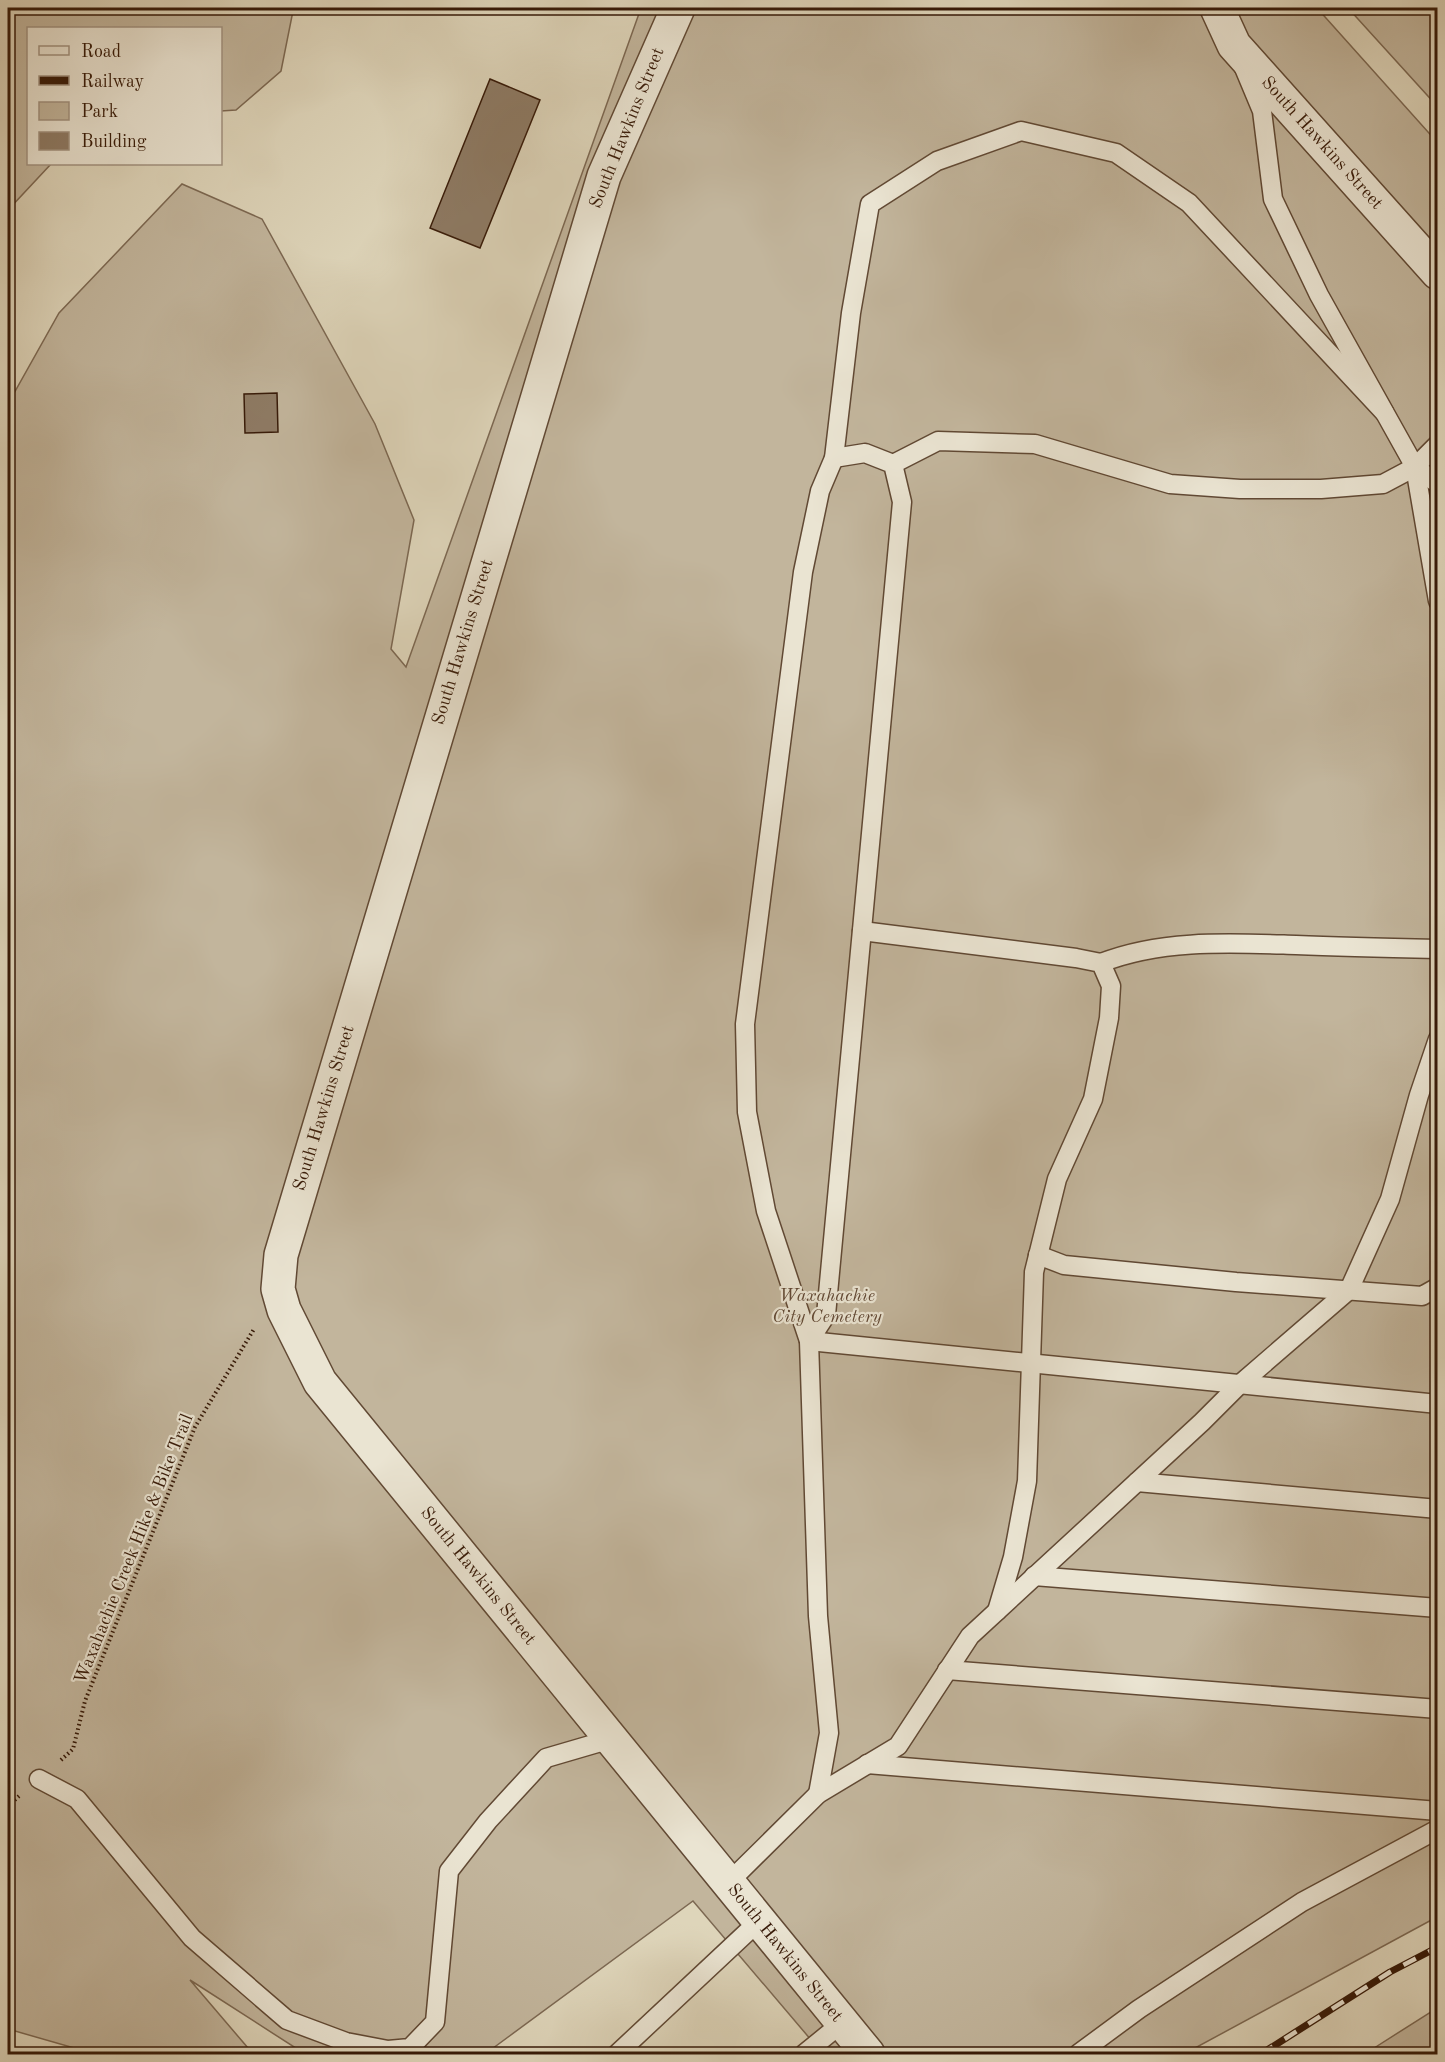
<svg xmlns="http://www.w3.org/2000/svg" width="1445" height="2062" font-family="'Old Standard TT',serif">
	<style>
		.green { fill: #c2b59c; stroke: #7c6852; stroke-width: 1.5 }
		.building { fill: #8e7b65; stroke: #371a08; stroke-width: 1.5 }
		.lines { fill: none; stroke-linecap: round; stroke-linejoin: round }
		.service-casing { stroke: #614934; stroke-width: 21 }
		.minor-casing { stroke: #614934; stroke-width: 36 }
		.path { stroke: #371a08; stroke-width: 4; stroke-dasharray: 1.5 3; stroke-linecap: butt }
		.service { stroke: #eae4d2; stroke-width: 18 }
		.minor { stroke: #eae4d2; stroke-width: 33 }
		.rail-casing { stroke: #371a08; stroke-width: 7 }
		.rail { stroke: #eae4d2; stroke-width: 4.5; stroke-dasharray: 14; stroke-linecap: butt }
		.labels { text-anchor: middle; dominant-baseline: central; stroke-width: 4.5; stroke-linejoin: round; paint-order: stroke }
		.street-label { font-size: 18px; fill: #371a08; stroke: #eae4d2 }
		.park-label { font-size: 18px; font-style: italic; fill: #614834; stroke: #eae4d2 }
	</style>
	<rect width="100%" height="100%" fill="#ded5ba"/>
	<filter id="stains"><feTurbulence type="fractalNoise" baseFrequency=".00333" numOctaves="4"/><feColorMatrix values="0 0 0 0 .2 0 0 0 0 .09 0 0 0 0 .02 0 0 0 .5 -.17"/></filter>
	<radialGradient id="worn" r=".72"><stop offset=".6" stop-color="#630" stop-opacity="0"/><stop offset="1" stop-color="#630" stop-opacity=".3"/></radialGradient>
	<g class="green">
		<path d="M 8,8 L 293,8 L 293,11 L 281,71 L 236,110 L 221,111 L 220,28 L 28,28 L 28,164 L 51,164 L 8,210 Z"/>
		<path d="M 641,8 L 1317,8 L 1437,142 L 1437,1917 L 1184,2054 L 823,2054 L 693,1901 L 485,2054 L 305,2054 L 190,1980 L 248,2048 L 231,2054 L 95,2054 L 8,2029 L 8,404 L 59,313 L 182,184 L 262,219 L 375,424 L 414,520 L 391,649 L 406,667 Z"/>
		<path d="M 1348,8 L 1437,8 L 1437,106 Z"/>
		<path d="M 1437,2008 L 1437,2054 L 1365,2054 L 1371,2050 Z"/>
	</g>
	<g class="building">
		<path d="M 490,79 L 540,100 L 480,248 L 430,228 Z"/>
		<path d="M 277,393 L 278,432 L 245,433 L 244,394 Z"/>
	</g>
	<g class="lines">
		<defs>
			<g id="service">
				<path d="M 1244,68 L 1262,111 L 1273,199 L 1319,295 L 1415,467 L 1438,601"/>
				<path d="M 834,458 L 865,453 L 893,464 L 902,502 L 826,1315 L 809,1341 L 1438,1404"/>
				<path d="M 893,464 L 938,441 L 1035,444 L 1170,484 L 1240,489 L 1321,489 L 1383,484 L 1415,467 L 1438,444"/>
				<path d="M 1415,467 L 1438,484"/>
				<path d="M 862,931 L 1076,958 L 1101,963 L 1111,986 L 1109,1018 L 1093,1099 L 1057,1179 L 1034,1272 L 1027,1481 L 1013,1557 L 997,1611"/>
				<path d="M 1101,963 C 1162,939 1231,943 1296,945 C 1343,947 1390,948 1438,949"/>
				<path d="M 1038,1255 L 1064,1265 L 1236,1282 L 1422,1296 L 1438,1287"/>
				<path d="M 1137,1482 L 1438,1509"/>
				<path d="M 1034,1576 L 1438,1608"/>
				<path d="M 947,1670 L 1438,1709"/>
				<path d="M 867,1764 L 1438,1811"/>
				<path d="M 39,1779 L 77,1799 L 192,1938 L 287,2020 L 346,2042 L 388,2050 L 410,2048 L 435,2022 L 449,1871 L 488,1821 L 546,1758 L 611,1739"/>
				<path d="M 818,1794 L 829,1733 L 818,1616 L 809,1341 L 766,1211 L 747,1112 L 745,1024 L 803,572 L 820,491 L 834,458 L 851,313 L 870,204 L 937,161 L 1021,131 L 1116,153 L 1189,203 L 1384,412"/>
				<path d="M 728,1883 L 818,1794 L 898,1746 L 970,1636 L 1202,1422 L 1239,1385 L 1349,1290 L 1390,1199 L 1419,1095 L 1438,1039"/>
				<path d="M 617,2054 L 759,1921"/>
				<path d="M 804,2054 L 842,2023"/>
				<path d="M 1078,2054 L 1139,2009 L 1302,1902 L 1438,1829"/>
			</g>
			<g id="minor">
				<path d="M 678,8 L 604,176 L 281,1255 L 278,1289 L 284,1310 L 320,1382 L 868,2054"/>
				<path d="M 1217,8 L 1234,45 L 1438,273"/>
			</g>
		</defs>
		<use href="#service" class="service-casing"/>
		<use href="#minor" class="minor-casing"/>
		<g class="path">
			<path d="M 61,1760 L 73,1749 L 85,1701 L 195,1427 L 254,1329"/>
			<path d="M 8,1806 L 19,1796"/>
		</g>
		<use href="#service" class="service"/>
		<use href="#minor" class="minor"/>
		<defs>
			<path id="rail" d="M 1261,2054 L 1390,1972 L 1438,1947"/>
		</defs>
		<use href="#rail" class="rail-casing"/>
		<use href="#rail" class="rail"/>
	</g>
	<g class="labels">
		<g class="street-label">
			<text transform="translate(627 128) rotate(-68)">South Hawkins Street</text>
			<text transform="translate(1322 143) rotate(48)">South Hawkins Street</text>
			<text transform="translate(463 642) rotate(-73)">South Hawkins Street</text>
			<text transform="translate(324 1108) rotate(-73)">South Hawkins Street</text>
			<text transform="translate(134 1549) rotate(-68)">Waxahachie Creek Hike &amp; Bike Trail</text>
			<text transform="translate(478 1576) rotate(51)">South Hawkins Street</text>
			<text transform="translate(785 1953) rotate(51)">South Hawkins Street</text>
		</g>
		<g class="park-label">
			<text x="827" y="1296">Waxahachie<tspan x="827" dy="21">City Cemetery</tspan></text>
		</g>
	</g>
	<rect width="1445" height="2062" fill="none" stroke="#ded5ba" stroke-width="30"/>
	<rect x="9" y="9" width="1427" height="2044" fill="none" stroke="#371a08" stroke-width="3"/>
	<rect x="15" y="15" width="1415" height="2032" fill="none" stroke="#371a08" stroke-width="1.5"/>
	<rect x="27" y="27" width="195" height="138" fill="#eae4d2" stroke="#a29381" stroke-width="1.5"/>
	<rect x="39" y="46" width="30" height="9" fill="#eae4d2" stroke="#a29381" stroke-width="1.5"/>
	<text x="81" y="57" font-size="18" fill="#371a08">Road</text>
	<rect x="39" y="76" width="30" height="9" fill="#371a08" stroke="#a29381" stroke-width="1.5"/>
	<text x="81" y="87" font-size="18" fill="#371a08">Railway</text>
	<rect x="39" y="102" width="30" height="18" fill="#c2b59c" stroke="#a29381" stroke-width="1.5"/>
	<text x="81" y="117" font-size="18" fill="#371a08">Park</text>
	<rect x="39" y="132" width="30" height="18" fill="#8e7b65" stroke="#a29381" stroke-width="1.5"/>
	<text x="81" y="147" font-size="18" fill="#371a08">Building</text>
	<rect width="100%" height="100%" filter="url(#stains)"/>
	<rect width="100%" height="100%" fill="url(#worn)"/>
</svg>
